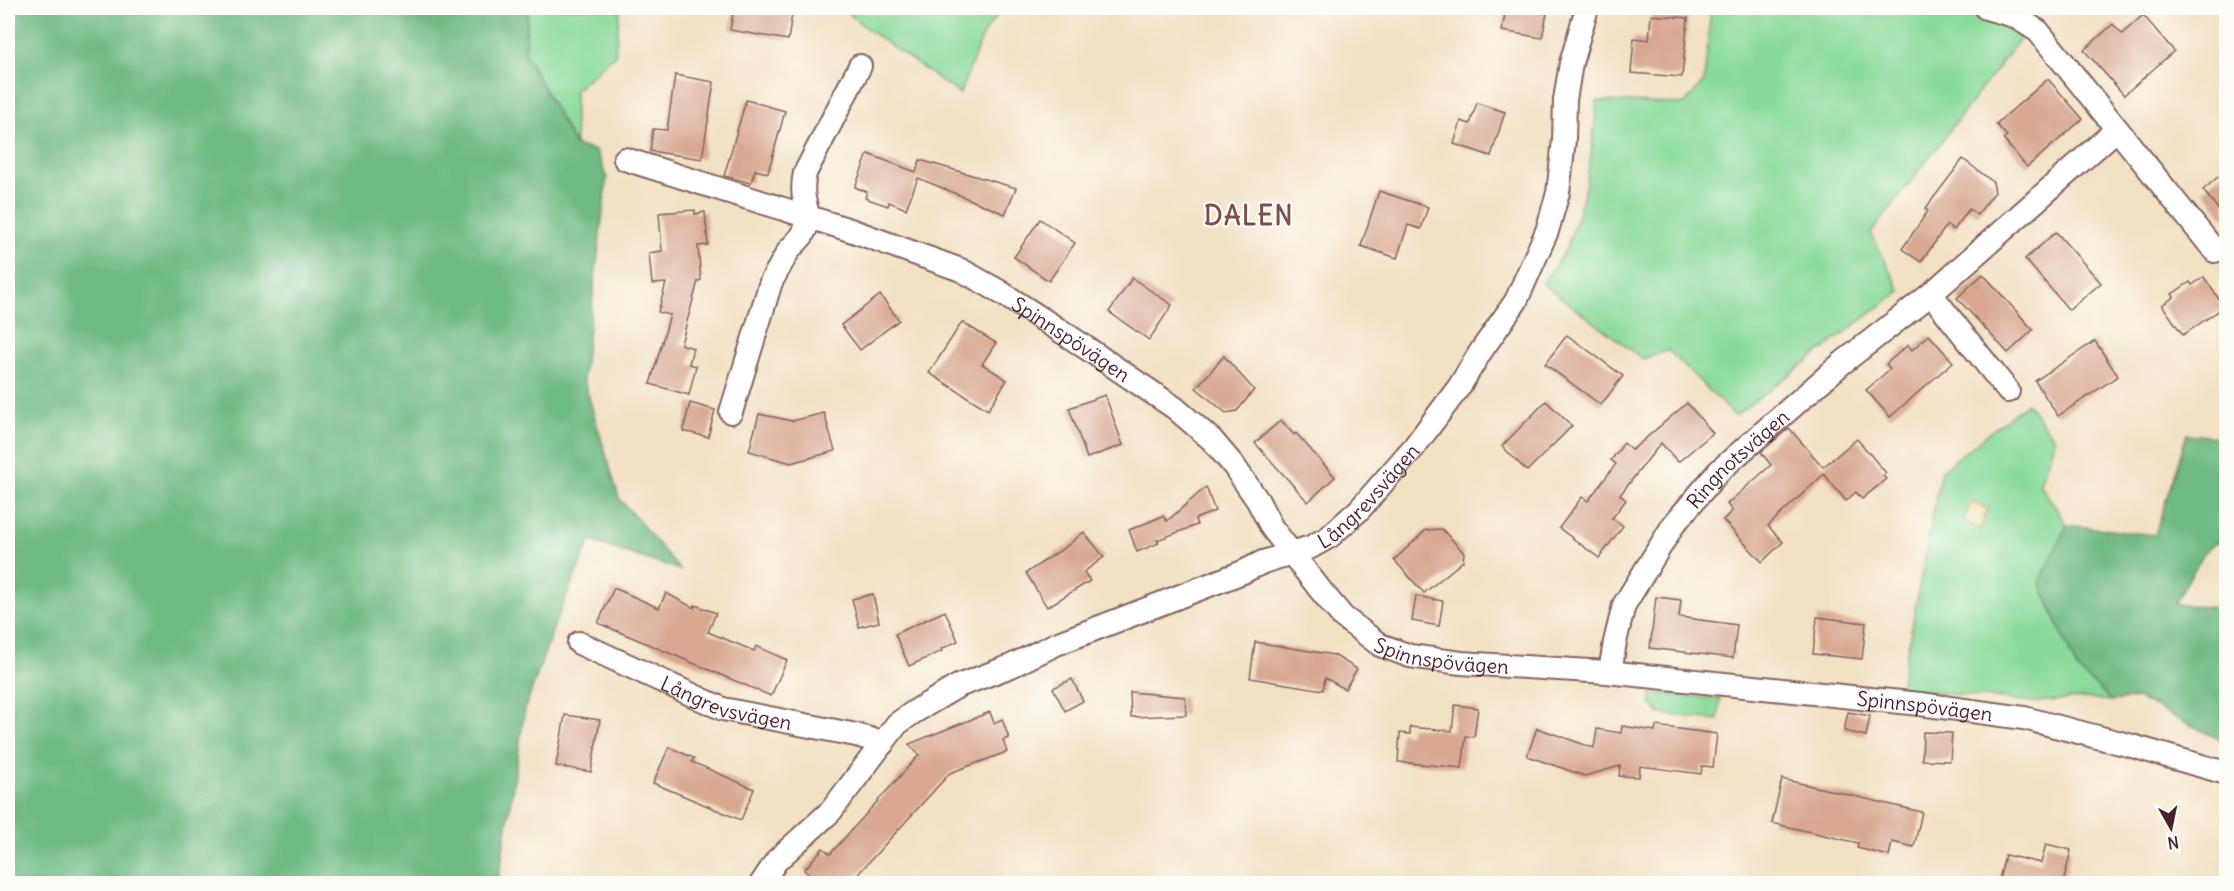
<svg xmlns="http://www.w3.org/2000/svg" width="2234" height="891" font-family="Delius,sans-serif">
	<style>
		.green { fill: #89da9a; stroke: #6a7c62; stroke-width: 1.5 }
		.forest { fill: #6eba82; stroke: #5c6c56; stroke-width: 1.5 }
		.sand { fill: #eeda9e; stroke: #9c7c64; stroke-width: 1.5 }
		.building { fill: #d8a891 }
		.lines { fill: none; stroke-linecap: round; stroke-linejoin: round }
		.street-casing { stroke: #856360; stroke-width: 26 }
		.street { stroke: #fff; stroke-width: 22 }
		.labels { text-anchor: middle; dominant-baseline: central; stroke-width: 4.5; stroke-linejoin: round; paint-order: stroke }
		.street-label { font-size: 20px; fill: #4a1f2b; stroke: #fdfcf7 }
		.district-label { font-size: 26px; font-weight: bold; letter-spacing: 1.5px; fill: #7c4f4f; stroke: #fdfcf7 }
	</style>
	<rect width="100%" height="100%" fill="#fdfcf7"/>
	<filter id="ink" filterUnits="userSpaceOnUse"><feTurbulence type="fractalNoise" baseFrequency=".0167" numOctaves="2"/><feDisplacementMap in="SourceGraphic" scale="12" xChannelSelector="R" yChannelSelector="G"/><feConvolveMatrix kernelMatrix="1 2 1 2 8 2 1 2 1" color-interpolation-filters="sRGB"/></filter>
	<filter id="wash" filterUnits="userSpaceOnUse"><feTurbulence type="fractalNoise" baseFrequency=".008" numOctaves="4" result="noise"/><feDisplacementMap in="SourceGraphic" scale="24" xChannelSelector="R" yChannelSelector="G"/><feGaussianBlur stdDeviation="1.35" result="paint"/><feColorMatrix in="noise" values="0 0 0 0 0 0 0 0 0 0 0 0 0 0 0 0 0 1.4 0 .05"/><feComposite in="paint" operator="in"/></filter>
	<g filter="url(#wash)">
		<rect width="100%" height="100%" fill="#f2e1c3"/>
		<g class="green">
			<path d="M 528,8 L 620,8 L 615,55 L 575,90 L 575,145 L 525,54 Z"/>
			<path d="M 843,8 L 1003,8 L 983,34 L 960,94 L 867,29 Z"/>
			<path d="M 1711,8 L 1947,8 L 2000,17 L 2025,32 L 1871,233 L 1900,291 L 1735,416 L 1668,350 L 1643,359 L 1542,283 C 1550,272 1561,260 1566,248 C 1586,202 1593,150 1597,101 L 1685,104 L 1704,81 Z"/>
			<path d="M 2027,403 L 2055,440 L 2040,484 L 2067,525 L 2040,583 L 2077,669 L 2112,701 L 2083,698 L 2036,702 L 1900,689 L 1941,471 Z"/>
			<path d="M 1651,693 L 1720,699 L 1718,720 L 1660,714 L 1651,703 Z"/>
		</g>
		<g class="forest">
			<path d="M 8,8 L 528,8 L 525,54 L 575,145 L 596,151 L 607,177 L 583,378 L 619,498 L 680,570 L 590,541 L 556,621 L 525,709 L 498,883 L 8,883 Z"/>
			<path d="M 2187,434 L 2226,438 L 2226,544 L 2215,542 L 2204,553 L 2174,604 L 2226,609 L 2226,743 L 2138,698 L 2112,701 L 2077,669 L 2040,582 L 2067,525 L 2155,535 Z"/>
		</g>
		<path class="sand" d="M 1971,502 L 1988,509 L 1980,529 L 1963,521 Z"/>
		<g id="blocks">
			<g class="building">
				<path d="M 734,8 L 752,11 L 753,8 L 793,8 L 788,40 L 730,30 Z"/>
				<path d="M 1506,8 L 1548,8 L 1542,38 L 1502,31 Z"/>
				<path d="M 1651,15 L 1688,18 L 1682,77 L 1631,73 L 1634,38 L 1649,40 Z"/>
				<path d="M 2143,15 L 2174,51 L 2124,95 L 2084,50 L 2113,24 L 2122,34 Z"/>
				<path d="M 675,75 L 714,82 L 702,159 L 650,151 L 653,129 L 667,130 Z"/>
				<path d="M 2048,79 L 2083,119 L 2027,167 L 2003,139 L 2007,136 L 1996,124 Z"/>
				<path d="M 746,100 L 785,111 L 768,173 L 755,170 L 751,183 L 724,176 Z"/>
				<path d="M 1477,103 L 1505,112 L 1491,156 L 1454,144 L 1461,121 L 1470,124 Z"/>
				<path d="M 868,154 L 916,172 L 920,160 L 1016,188 L 1005,214 L 918,178 L 906,209 L 889,202 L 888,206 L 865,198 L 867,192 L 855,187 Z"/>
				<path d="M 1963,159 L 1993,182 L 1995,192 L 1977,215 L 1969,209 L 1954,230 L 1947,225 L 1921,262 L 1902,249 L 1928,211 L 1925,209 Z"/>
				<path d="M 2226,170 L 2226,219 L 2203,190 Z"/>
				<path d="M 1379,191 L 1428,207 L 1421,229 L 1408,225 L 1397,258 L 1361,246 Z"/>
				<path d="M 695,210 L 695,214 L 705,212 L 708,245 L 698,246 L 701,280 L 698,281 L 681,344 L 693,348 L 689,364 L 696,366 L 689,395 L 650,384 L 670,315 L 658,312 L 666,283 L 652,284 L 649,253 L 662,251 L 659,213 Z"/>
				<path d="M 1040,219 L 1075,243 L 1049,281 L 1014,257 Z"/>
				<path d="M 2056,232 L 2101,283 L 2069,310 L 2025,259 Z"/>
				<path d="M 1983,274 L 2033,330 L 2008,353 L 1957,298 Z"/>
				<path d="M 2204,277 L 2224,307 L 2183,335 L 2162,305 L 2174,297 L 2172,294 L 2190,282 L 2192,285 Z"/>
				<path d="M 1132,278 L 1172,305 L 1149,340 L 1109,312 Z"/>
				<path d="M 880,295 L 899,320 L 860,350 L 841,325 Z"/>
				<path d="M 962,322 L 996,343 L 982,364 L 1007,380 L 988,410 L 929,373 Z"/>
				<path d="M 1567,335 L 1623,376 L 1601,405 L 1545,364 Z"/>
				<path d="M 1929,335 L 1953,362 L 1890,417 L 1866,390 L 1890,369 L 1886,364 L 1908,345 L 1912,350 Z"/>
				<path d="M 2095,341 L 2118,376 L 2058,416 L 2035,381 Z"/>
				<path d="M 1224,356 L 1254,390 L 1237,411 L 1226,413 L 1196,388 Z"/>
				<path d="M 1105,395 L 1123,445 L 1087,458 L 1069,408 Z"/>
				<path d="M 1546,401 L 1572,426 L 1527,471 L 1502,446 Z"/>
				<path d="M 690,403 L 715,410 L 708,437 L 683,431 Z"/>
				<path d="M 1687,403 L 1713,433 L 1678,462 L 1661,443 L 1620,495 L 1626,500 L 1612,518 L 1623,526 L 1599,558 L 1559,528 L 1582,497 L 1588,501 L 1616,464 L 1611,460 L 1624,443 L 1632,450 Z"/>
				<path d="M 824,413 L 835,451 L 791,463 L 749,451 L 759,414 L 792,421 Z"/>
				<path d="M 1281,420 L 1294,435 L 1296,433 L 1335,477 L 1308,502 L 1255,443 Z"/>
				<path d="M 1789,428 L 1823,467 L 1857,439 L 1886,473 L 1883,476 L 1886,479 L 1862,499 L 1856,492 L 1846,501 L 1824,474 L 1768,526 L 1783,542 L 1762,562 L 1723,520 L 1732,511 L 1727,504 L 1771,465 L 1761,452 Z"/>
				<path d="M 1206,487 L 1215,511 L 1195,519 L 1197,525 L 1157,540 L 1159,543 L 1137,552 L 1129,530 L 1163,516 L 1167,521 Z"/>
				<path d="M 1442,529 L 1464,553 L 1463,561 L 1424,593 L 1394,560 L 1426,530 Z"/>
				<path d="M 1084,532 L 1104,557 L 1084,572 L 1090,581 L 1047,607 L 1026,573 L 1067,546 Z"/>
				<path d="M 614,588 L 659,608 L 666,593 L 694,608 L 695,605 L 716,613 L 708,632 L 754,651 L 756,646 L 787,660 L 771,696 L 598,623 Z"/>
				<path d="M 873,594 L 879,622 L 859,627 L 852,599 Z"/>
				<path d="M 1416,596 L 1443,601 L 1439,626 L 1412,621 Z"/>
				<path d="M 1656,597 L 1681,600 L 1679,617 L 1737,625 L 1733,658 L 1650,648 Z"/>
				<path d="M 945,611 L 958,641 L 941,649 L 942,651 L 909,666 L 895,634 Z"/>
				<path d="M 1817,617 L 1866,623 L 1862,659 L 1813,654 Z"/>
				<path d="M 1255,642 L 1334,655 L 1357,669 L 1345,689 L 1325,678 L 1323,690 L 1250,678 Z"/>
				<path d="M 1072,679 L 1083,701 L 1065,711 L 1053,688 Z"/>
				<path d="M 1130,692 L 1185,697 L 1186,715 L 1131,717 Z"/>
				<path d="M 1455,705 L 1478,708 L 1474,737 L 1466,736 L 1462,768 L 1398,762 L 1400,733 L 1410,734 L 1410,727 L 1452,731 Z"/>
				<path d="M 990,712 L 994,723 L 1002,719 L 1009,738 L 1003,740 L 1007,752 L 950,773 L 849,884 L 819,884 L 804,870 L 823,848 L 830,854 L 919,755 L 909,744 Z"/>
				<path d="M 1848,712 L 1870,716 L 1866,736 L 1844,731 Z"/>
				<path d="M 565,715 L 600,720 L 591,772 L 556,766 Z"/>
				<path d="M 1622,726 L 1655,731 L 1656,726 L 1717,734 L 1713,767 L 1702,766 L 1701,774 L 1640,766 L 1639,777 L 1619,776 L 1620,766 L 1585,776 L 1527,756 L 1537,728 L 1594,748 L 1597,729 L 1621,733 Z"/>
				<path d="M 1923,732 L 1952,733 L 1950,761 L 1922,760 Z"/>
				<path d="M 669,747 L 694,758 L 692,762 L 754,789 L 741,820 L 653,783 Z"/>
				<path d="M 1782,779 L 1922,812 L 1914,847 L 1892,842 L 1889,856 L 1857,848 L 1858,843 L 1772,823 Z"/>
				<path d="M 2046,844 L 2071,850 L 2063,884 L 1998,884 L 2005,855 L 2041,863 Z"/>
			</g>
		</g>
	</g>
	<g filter="url(#ink)">
		<use href="#blocks" fill-opacity="0" stroke="#856360" stroke-width="1.5"/>
		<g class="lines">
			<defs>
				<g id="street">
					<path d="M 2117,129 L 2215,251"/>
					<path id="s1" d="M 625,159 L 853,231 L 961,270 L 997,290 L 1073,339 L 1175,408 L 1212,440 L 1234,466 L 1258,501 L 1272,528 L 1322,592 L 1343,617 L 1380,645 L 1410,656 L 1461,663 L 1607,672 L 1920,704 L 2024,718 L 2132,746 L 2226,773"/>
					<path d="M 1931,294 L 2008,391"/>
					<path d="M 731,412 L 771,282 L 789,250 L 802,236 L 810,219 C 804,203 801,190 805,173 L 860,66"/>
					<path id="s2" d="M 579,643 L 723,709 L 856,735 L 883,743"/>
					<path id="s3" d="M 1610,672 L 1615,642 L 1624,605 L 1674,524 L 1719,471 L 1841,364 L 1931,294 L 2117,129 L 2038,31 L 2014,16 L 1986,8"/>
					<path id="s4" d="M 761,884 L 777,860 L 831,811 L 897,724 L 914,712 L 958,686 L 1011,666 L 1056,644 L 1243,572 L 1263,562 L 1311,547 L 1329,537 L 1359,510 L 1414,447 L 1459,387 L 1481,351 L 1516,301 L 1547,231 L 1558,193 L 1564,140 L 1565,100 L 1571,63 L 1587,8"/>
				</g>
			</defs>
			<use href="#street" class="street-casing"/>
			<use href="#street" class="street"/>
		</g>
	</g>
	<g class="labels">
		<g class="street-label">
			<text stroke="none"><textPath href="#s1" startOffset="484">Spinnspövägen</textPath></text>
			<text stroke="none"><textPath href="#s3" startOffset="255">Ringnotsvägen</textPath></text>
			<text stroke="none"><textPath href="#s4" startOffset="740">Långrevsvägen</textPath></text>
			<text stroke="none"><textPath href="#s1" startOffset="988">Spinnspövägen</textPath></text>
			<text stroke="none"><textPath href="#s2" startOffset="160">Långrevsvägen</textPath></text>
			<text stroke="none"><textPath href="#s1" startOffset="1474">Spinnspövägen</textPath></text>
		</g>
		<g class="district-label">
			<text x="1249" y="215">DALEN</text>
		</g>
	</g>
	<rect width="2234" height="891" fill="none" stroke="#fdfcf7" stroke-width="30"/>
	<g transform="translate(2171 828) rotate(171)" stroke="#fdfcf7" stroke-width="4.5" paint-order="stroke">
	<path d="M0-4.5L10 22L0 15L-10 22Z" fill="#4a1f2b"/>
	<text y="-9" font-size="16" font-weight="bold" text-anchor="middle" fill="#4a1f2b">N</text>
	</g>
</svg>
